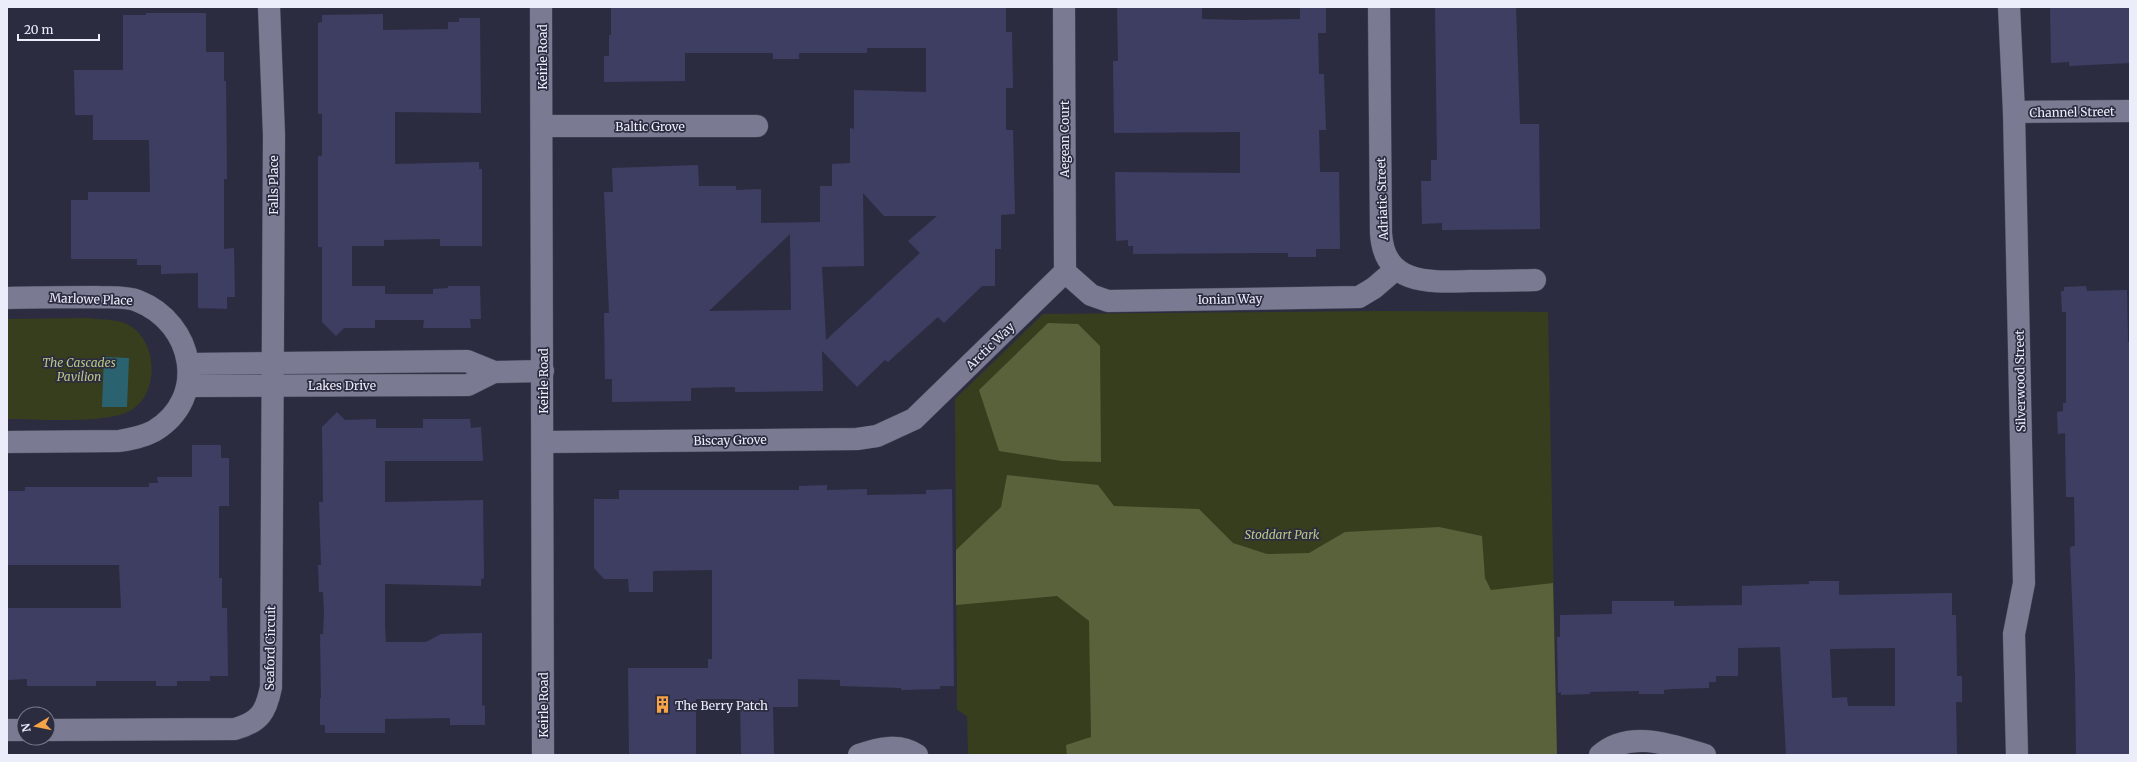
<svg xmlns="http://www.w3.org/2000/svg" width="2137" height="762" font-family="Merriweather,serif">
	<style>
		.green { fill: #373e1d }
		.forest { fill: #59623a }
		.water { fill: #2a626f }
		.building { fill: #3e3e62; fill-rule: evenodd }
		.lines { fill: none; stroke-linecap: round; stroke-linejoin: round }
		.minor-casing { stroke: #48485a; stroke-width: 23 }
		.minor { stroke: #7a7a93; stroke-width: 22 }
		.labels { text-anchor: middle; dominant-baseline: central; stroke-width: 3.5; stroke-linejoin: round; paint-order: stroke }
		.street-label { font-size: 12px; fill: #ecedfb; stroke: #2c2c41 }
		.park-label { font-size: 12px; font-style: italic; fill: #b8c783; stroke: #2c2c41 }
		.poi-label { font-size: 12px; fill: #ecedfb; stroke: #2c2c41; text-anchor: start }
	</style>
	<rect width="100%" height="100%" fill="#2c2c41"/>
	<g class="green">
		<path d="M 1381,311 L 1548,312 L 1557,755 L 968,755 L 967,716 L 957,710 L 955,399 L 1043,314 Z"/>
		<path d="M 90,318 C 103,320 122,319 132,327 C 156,343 160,391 133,409 C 110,425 37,419 7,419 L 7,319 Z"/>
	</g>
	<g class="forest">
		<path d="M 1048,323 L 1078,324 L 1100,346 L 1101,462 L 1062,461 L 999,451 L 979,390 Z"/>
		<path d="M 1007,475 L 1098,485 L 1114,506 L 1199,509 L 1233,543 L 1267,554 L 1309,553 L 1345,532 L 1439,527 L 1482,536 L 1485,578 L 1491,590 L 1553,583 L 1557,755 L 1067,755 L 1066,745 L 1091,737 L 1089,621 L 1057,596 L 956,605 L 956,550 L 1001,507 Z"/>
	</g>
	<path class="water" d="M 104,357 L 129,358 L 127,407 L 102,407 Z"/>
	<g class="building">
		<path d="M 611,7 L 1006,7 L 1006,32 L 1012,32 L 1013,88 L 1006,88 L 1006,130 L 1013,130 L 1015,214 L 1001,215 L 1001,249 L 995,249 L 995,286 L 982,286 L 944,323 L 938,317 L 888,362 L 885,360 L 857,387 L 822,351 L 823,391 L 735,392 L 735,387 L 691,388 L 691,401 L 612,402 L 612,379 L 605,379 L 604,313 L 609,313 L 604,192 L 613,192 L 612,168 L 698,165 L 699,186 L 736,186 L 736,190 L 761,189 L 761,223 L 820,222 L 820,186 L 832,186 L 832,164 L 850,163 L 850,128 L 854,129 L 854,90 L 926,92 L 926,48 L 867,48 L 867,53 L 799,53 L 799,59 L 773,59 L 773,53 L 685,53 L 685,81 L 604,82 L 604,56 L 609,56 L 609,35 L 611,35 ZM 863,193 L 884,216 L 937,216 L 908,241 L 920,253 L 826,340 L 822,267 L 864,266 ZM 790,234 L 791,310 L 709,311 Z"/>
		<path d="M 1117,7 L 1202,7 L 1202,19 L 1242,20 L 1300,19 L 1300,8 L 1326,8 L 1326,33 L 1318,33 L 1319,74 L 1324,74 L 1326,130 L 1319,130 L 1320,172 L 1339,172 L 1340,249 L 1316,249 L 1316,257 L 1288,257 L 1288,253 L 1257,253 L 1133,254 L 1133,246 L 1128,246 L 1128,240 L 1116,241 L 1115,172 L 1240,173 L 1240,132 L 1114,133 L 1113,61 L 1118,61 Z"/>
		<path d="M 1435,7 L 1516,7 L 1520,124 L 1539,124 L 1540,229 L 1442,230 L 1442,223 L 1422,224 L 1421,181 L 1431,181 L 1431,160 L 1437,160 Z"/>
		<path d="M 2050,7 L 2130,7 L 2130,63 L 2069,66 L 2069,62 L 2051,63 Z"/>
		<path d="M 146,13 L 206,13 L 206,52 L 224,52 L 224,81 L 226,81 L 227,179 L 224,179 L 224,249 L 234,248 L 235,297 L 227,297 L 227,309 L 198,308 L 198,273 L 161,274 L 161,265 L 137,265 L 137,259 L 71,259 L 71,200 L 88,200 L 88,192 L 150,192 L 149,140 L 93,140 L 93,115 L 75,115 L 74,70 L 123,70 L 123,15 L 146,15 Z"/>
		<path d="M 383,14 L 383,30 L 448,29 L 448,22 L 459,22 L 459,18 L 480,18 L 481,113 L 395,112 L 395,164 L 479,162 L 479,169 L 482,169 L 482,246 L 440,246 L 440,239 L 384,240 L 384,246 L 352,246 L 352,286 L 385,286 L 385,294 L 433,294 L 433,289 L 448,288 L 448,286 L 480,286 L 481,319 L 470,319 L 471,328 L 423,328 L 424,320 L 375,320 L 375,328 L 344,328 L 336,336 L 322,322 L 322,247 L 318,247 L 318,156 L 322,156 L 322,114 L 318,114 L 318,23 L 322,22 L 322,15 Z"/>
		<path d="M 2086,286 L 2087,291 L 2127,290 L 2128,342 L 2130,342 L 2130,755 L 2076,755 L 2075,674 L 2070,548 L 2072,546 L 2075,546 L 2074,497 L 2066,497 L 2065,433 L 2058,434 L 2057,412 L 2063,411 L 2063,403 L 2066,403 L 2066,312 L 2062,312 L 2061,291 L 2064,291 L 2064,287 Z"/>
		<path d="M 337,412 L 345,420 L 376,419 L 376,428 L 423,428 L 423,419 L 470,419 L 471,428 L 481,427 L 483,461 L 385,461 L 385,502 L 483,500 L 484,578 L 481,579 L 481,586 L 385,584 L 385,626 L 386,642 L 426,642 L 441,634 L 482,633 L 482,705 L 485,706 L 485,725 L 450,725 L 450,718 L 385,719 L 385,733 L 325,733 L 325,725 L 320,725 L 320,698 L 321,698 L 320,634 L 323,634 L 324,613 L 323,592 L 319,592 L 318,565 L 321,565 L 319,502 L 323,502 L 322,427 Z"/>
		<path d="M 192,445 L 221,445 L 221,458 L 229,458 L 229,506 L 219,506 L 219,578 L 222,578 L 222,608 L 227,608 L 228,676 L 210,676 L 210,681 L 177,681 L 177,686 L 156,686 L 156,681 L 96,681 L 96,686 L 27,686 L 27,679 L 7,680 L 7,608 L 121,608 L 119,565 L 7,565 L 7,491 L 25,491 L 25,487 L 149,487 L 149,483 L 158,483 L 157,477 L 192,477 Z"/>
		<path d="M 827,485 L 827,490 L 867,489 L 867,495 L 926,494 L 926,490 L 952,489 L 954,686 L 940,686 L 940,689 L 901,690 L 901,688 L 840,686 L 840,680 L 798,679 L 798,707 L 773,707 L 774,755 L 741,755 L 740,699 L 696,699 L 696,755 L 629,755 L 628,668 L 708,668 L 708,659 L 712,659 L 712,570 L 653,571 L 653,592 L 629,592 L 628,579 L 604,579 L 594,568 L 594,499 L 619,499 L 619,490 L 799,490 L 799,486 Z"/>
		<path d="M 1809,581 L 1839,581 L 1839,595 L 1952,593 L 1952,615 L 1956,615 L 1957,676 L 1962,676 L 1962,702 L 1956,702 L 1957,755 L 1786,755 L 1780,647 L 1738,648 L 1738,676 L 1716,676 L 1716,682 L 1709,682 L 1709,688 L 1673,689 L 1664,690 L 1664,694 L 1639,694 L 1639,691 L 1590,692 L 1590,694 L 1561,695 L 1561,692 L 1558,693 L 1557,637 L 1560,637 L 1560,615 L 1612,614 L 1612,601 L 1674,601 L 1674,606 L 1742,605 L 1742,586 L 1809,584 ZM 1895,648 L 1895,706 L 1848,706 L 1847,697 L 1832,698 L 1830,649 Z"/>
	</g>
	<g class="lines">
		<defs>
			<g id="minor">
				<path d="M 541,7 L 543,755"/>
				<path d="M 1064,7 L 1065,272"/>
				<path d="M 1379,7 L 1381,233 C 1384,286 1431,282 1470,281 C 1492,281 1513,281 1535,280"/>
				<path d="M 2009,7 L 2014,112 L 2024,583 L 2014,634 L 2017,755"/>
				<path d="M 2014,112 L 2130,111"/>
				<path d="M 542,126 L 757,126"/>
				<path d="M 1065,272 L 1091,295 L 1108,301 L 1359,297 L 1374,288 L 1396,269"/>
				<path d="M 7,298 C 37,297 66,297 96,297 C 109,298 126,296 138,301 C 194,323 209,398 154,431 C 143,437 131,439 119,441 L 7,442"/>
				<path d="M 189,364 L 467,361 L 494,372 L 543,371"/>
				<path d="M 188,386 L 468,385 L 494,372"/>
				<path d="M 543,442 L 857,439 L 877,436 L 914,419 L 1065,272"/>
				<path d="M 7,730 L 24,730"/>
				<path d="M 48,730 L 235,729 C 260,722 266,712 271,687 L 274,135 L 269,7"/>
				<path d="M 859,755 C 879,748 899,743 917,755"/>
				<path d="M 1600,755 C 1629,729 1672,745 1705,755"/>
			</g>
		</defs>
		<use href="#minor" class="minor-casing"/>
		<use href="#minor" class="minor"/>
	</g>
	<defs>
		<symbol id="building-bare" viewBox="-9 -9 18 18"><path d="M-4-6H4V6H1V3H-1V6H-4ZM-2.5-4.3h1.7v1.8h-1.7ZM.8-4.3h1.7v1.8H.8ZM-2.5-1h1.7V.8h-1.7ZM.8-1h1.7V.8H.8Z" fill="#f6a246" stroke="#2c2c41" stroke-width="2.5" paint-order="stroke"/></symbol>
	</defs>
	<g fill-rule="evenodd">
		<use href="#building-bare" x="650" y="692" width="25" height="25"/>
	</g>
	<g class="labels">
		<g class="street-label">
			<text transform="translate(542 57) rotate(-90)">Keirle Road</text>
			<text transform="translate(2072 112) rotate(-1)">Channel Street</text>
			<text x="650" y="126">Baltic Grove</text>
			<text transform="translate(1064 139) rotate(-90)">Aegean Court</text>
			<text transform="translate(273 185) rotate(-90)">Falls Place</text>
			<text transform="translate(1382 199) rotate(-92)">Adriatic Street</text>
			<text transform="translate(91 299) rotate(2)">Marlowe Place</text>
			<text transform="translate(1230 299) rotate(-1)">Ionian Way</text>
			<text transform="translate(990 346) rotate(-44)">Arctic Way</text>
			<text transform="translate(543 381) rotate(-90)">Keirle Road</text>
			<text transform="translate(2020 381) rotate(-91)">Silverwood Street</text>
			<text x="342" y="385">Lakes Drive</text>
			<text transform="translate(730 440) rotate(-1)">Biscay Grove</text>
			<text transform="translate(270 648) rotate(-89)">Seaford Circuit</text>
			<text transform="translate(543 705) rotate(-90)">Keirle Road</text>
		</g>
		<g class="park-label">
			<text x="79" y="362">The Cascades<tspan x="79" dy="14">Pavilion</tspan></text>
			<text x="1282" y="534">Stoddart Park</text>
		</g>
		<g class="poi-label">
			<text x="675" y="705">The Berry Patch</text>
		</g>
	</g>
	<rect width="2137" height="762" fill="none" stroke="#ecedfb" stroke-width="16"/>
	<g transform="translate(36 726) rotate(260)"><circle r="19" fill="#2c2c41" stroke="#79798b"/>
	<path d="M0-3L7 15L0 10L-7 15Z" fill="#f6a246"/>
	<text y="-6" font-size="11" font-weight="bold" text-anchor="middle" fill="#ecedfb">N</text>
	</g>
	<path d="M18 34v6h81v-6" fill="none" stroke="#ecedfb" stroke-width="2"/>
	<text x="24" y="34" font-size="12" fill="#ecedfb" stroke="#2c2c41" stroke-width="3" paint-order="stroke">20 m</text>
</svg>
